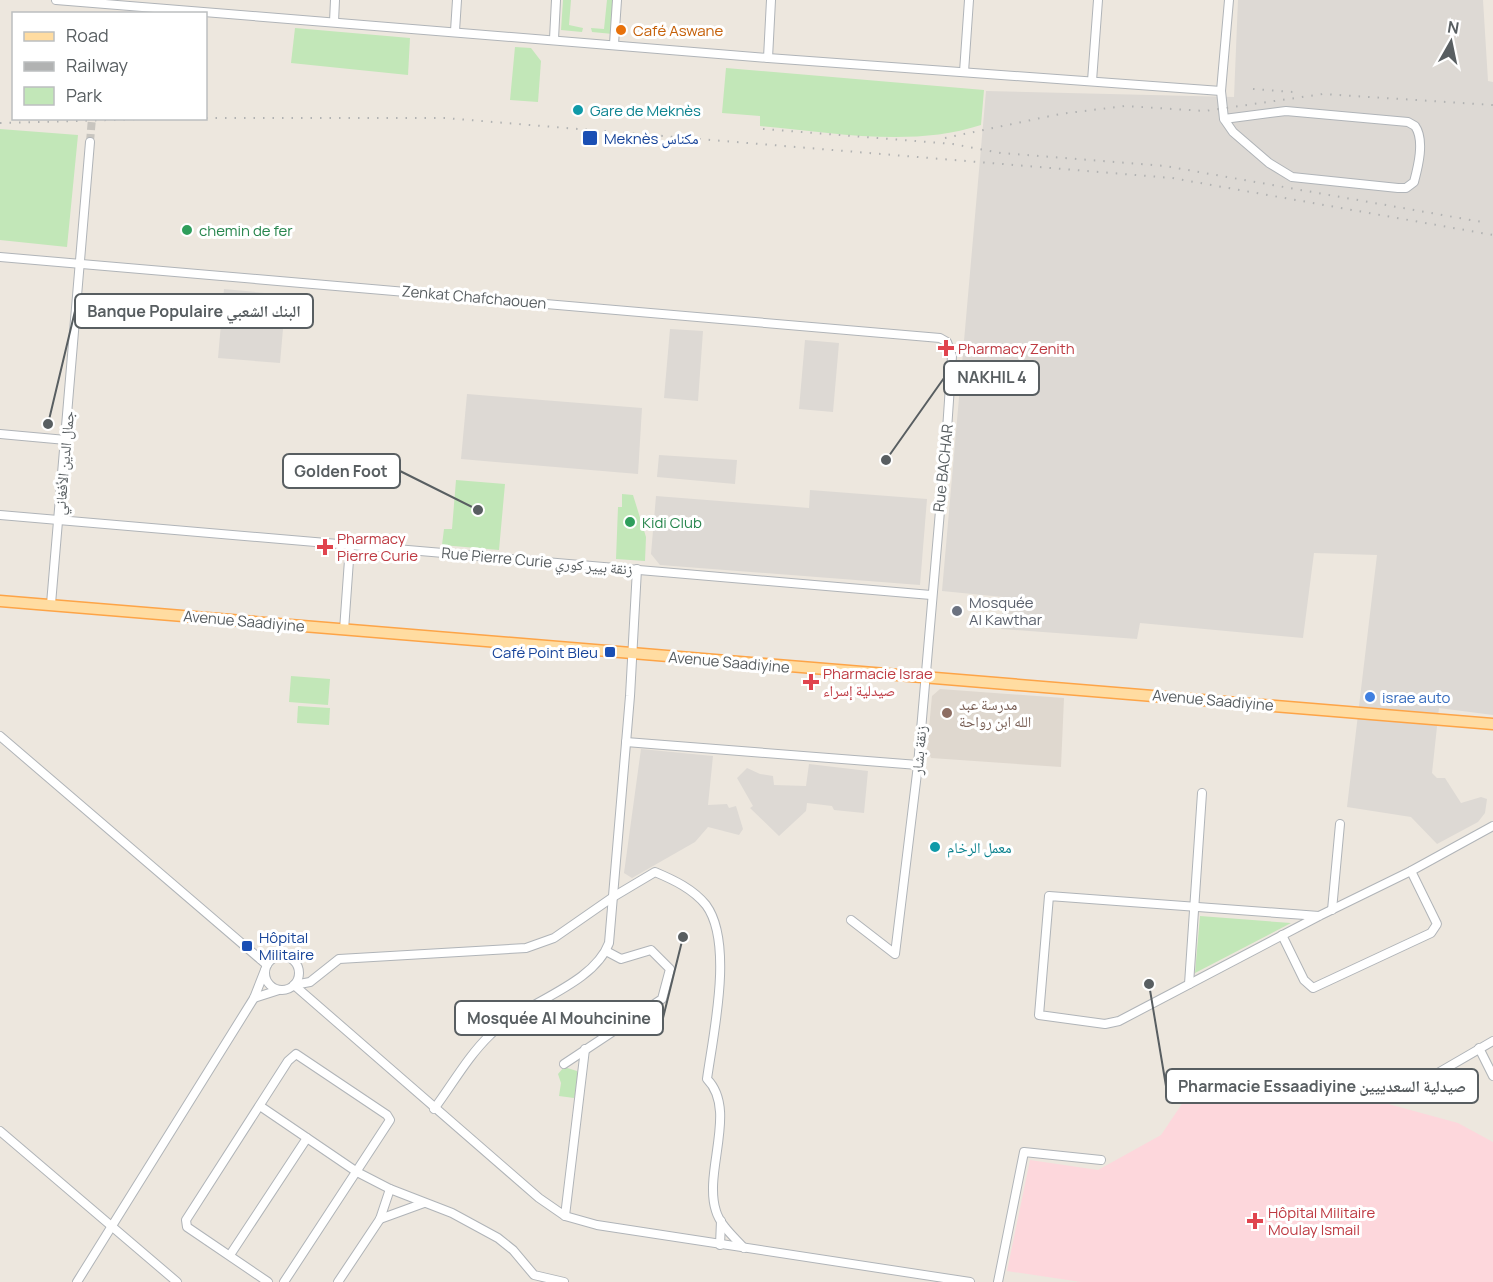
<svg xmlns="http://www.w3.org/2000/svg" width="1493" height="1282" font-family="Manrope,'Noto Naskh Arabic',sans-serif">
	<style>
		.industrial { fill: #ddd9d4 }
		.education { fill: #dfd8cf }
		.medical { fill: #fdd7dc }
		.green { fill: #c2e7b8 }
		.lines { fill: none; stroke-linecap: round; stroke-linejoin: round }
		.minor-tunnel { stroke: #c8c5bf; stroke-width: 8; stroke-dasharray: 8 4; stroke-linecap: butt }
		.minor-casing { stroke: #b0b4b8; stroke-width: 10 }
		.major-casing { stroke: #fda447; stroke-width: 13 }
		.minor { stroke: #fff; stroke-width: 8 }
		.major { stroke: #ffdca1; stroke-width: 10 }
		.rail { stroke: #b1b2b2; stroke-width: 2; stroke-dasharray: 1.5 8; stroke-linecap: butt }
		.food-dot { fill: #e8710a; stroke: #fff; stroke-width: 2 }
		.culture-dot { fill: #0f9aa8; stroke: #fff; stroke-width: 2 }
		.transit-dot { fill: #1a4fb4; stroke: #fff; stroke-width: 2 }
		.leisure-dot { fill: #2e9e5b; stroke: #fff; stroke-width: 2 }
		.health-dot { fill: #e0444e; stroke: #fff; stroke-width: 2 }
		.worship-dot { fill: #6b7280; stroke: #fff; stroke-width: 2 }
		.shop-dot { fill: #3f7fe0; stroke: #fff; stroke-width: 2 }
		.education-dot { fill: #8d6e63; stroke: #fff; stroke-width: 2 }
		.labels { text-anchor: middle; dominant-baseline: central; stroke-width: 6; stroke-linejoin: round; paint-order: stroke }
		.food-label { font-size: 15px; fill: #c56008; stroke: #fff; text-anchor: start }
		.culture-label { font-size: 15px; fill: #0d838f; stroke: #fff; text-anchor: start }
		.transit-label { font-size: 15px; fill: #164399; stroke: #fff; text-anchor: start }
		.leisure-label { font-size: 15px; fill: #27864d; stroke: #fff; text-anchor: start }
		.street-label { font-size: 15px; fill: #585e61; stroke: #fff }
		.health-label { font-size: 15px; fill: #be3a42; stroke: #fff; text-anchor: start }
		.worship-label { font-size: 15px; fill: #5b616d; stroke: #fff; text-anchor: start }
		.shop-label { font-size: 15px; fill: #366cbe; stroke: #fff; text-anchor: start }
		.education-label { font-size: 15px; fill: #785e54; stroke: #fff; text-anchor: start }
		.leader { fill: none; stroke: #585e61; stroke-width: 2 }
		.callout-dot { fill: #585e61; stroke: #fff; stroke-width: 2 }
		.callout { fill: #fff; stroke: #585e61; stroke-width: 2 }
		.callout-label { font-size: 16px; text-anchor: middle; font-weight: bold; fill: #585e61 }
	</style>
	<rect width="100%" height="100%" fill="#ede7de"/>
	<g class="industrial">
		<path d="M 1238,0 L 1483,0 L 1488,81 L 1493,82 L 1493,715 L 1439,708 L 1432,773 L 1437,778 L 1445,778 L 1461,803 L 1481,797 L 1487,799 L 1485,813 L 1478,822 L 1437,844 L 1411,817 L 1347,807 L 1377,555 L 1314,553 L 1303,638 L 1140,623 L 1137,639 L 1001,629 L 1003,597 L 942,591 L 986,91 L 1234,97 Z"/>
		<path d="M 224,289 L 286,295 L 280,363 L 218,358 Z"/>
		<path d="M 670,329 L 703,331 L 698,401 L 664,398 Z"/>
		<path d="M 805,340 L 839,343 L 833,412 L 799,409 Z"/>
		<path d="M 467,394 L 642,408 L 638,474 L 461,459 Z"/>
		<path d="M 659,455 L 737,460 L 735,484 L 657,477 Z"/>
		<path d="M 810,490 L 927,499 L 920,585 L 660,565 L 651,554 L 656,496 L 809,508 Z"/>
		<path d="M 641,749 L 713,756 L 708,805 L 727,804 L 729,808 L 736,806 L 743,829 L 739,835 L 708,827 L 695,842 L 632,878 L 624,873 Z"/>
		<path d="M 809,764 L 868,771 L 864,813 L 834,810 L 832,806 L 807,803 L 806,811 L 779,836 L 750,808 L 753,806 L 737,778 L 747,768 L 760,774 L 773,776 L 774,785 L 806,786 Z"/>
	</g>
	<path class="education" d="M 940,689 L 1064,698 L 1061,767 L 931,758 L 927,749 L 932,696 Z"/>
	<path class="medical" d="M 1196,1083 L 1337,1090 L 1458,1123 L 1493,1142 L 1493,1282 L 1081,1282 L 1007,1271 L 1030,1160 L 1098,1170 L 1161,1135 Z"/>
	<g class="green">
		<path d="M 563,0 L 571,0 L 569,25 L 583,28 L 582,32 L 561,30 Z"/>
		<path d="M 607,0 L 615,0 L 613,34 L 592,32 L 591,28 L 604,29 Z"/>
		<path d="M 295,28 L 410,38 L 408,75 L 291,63 Z"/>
		<path d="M 515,47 L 531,48 L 541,61 L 538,102 L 510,100 Z"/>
		<path d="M 726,68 L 984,90 L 981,125 C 910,148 832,132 760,126 L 760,116 L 722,113 Z"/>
		<path d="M 0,129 L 78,135 L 67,247 L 0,240 Z"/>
		<path d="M 456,480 L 505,484 L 499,550 L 442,545 L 444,529 L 452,529 Z"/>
		<path d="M 622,494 L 633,495 L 646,537 L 645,561 L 616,559 L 618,507 L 622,507 Z"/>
		<path d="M 291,676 L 330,679 L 328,705 L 289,702 Z"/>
		<path d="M 298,706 L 330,708 L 329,725 L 297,723 Z"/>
		<path d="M 1200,916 L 1291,923 L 1195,973 Z"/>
		<path d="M 564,1067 L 577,1071 L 579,1079 L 574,1098 L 559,1096 L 561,1083 L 558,1074 Z"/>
	</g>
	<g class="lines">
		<path class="minor-tunnel" d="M 90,142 L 92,118"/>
		<defs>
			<g id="minor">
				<path d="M 56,0 L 768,58 L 1221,91"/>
				<path d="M 334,22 L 335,0"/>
				<path d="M 455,31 L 457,0"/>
				<path d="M 554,39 L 556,0"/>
				<path d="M 614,44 L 617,0"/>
				<path d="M 768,58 L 771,0"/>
				<path d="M 964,72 L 969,0"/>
				<path d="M 1092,81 L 1098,0"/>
				<path d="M 1224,119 L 1286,111 L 1408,122 L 1415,126 C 1425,140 1418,167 1414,182 L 1406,188 L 1398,188 L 1292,177 L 1269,163 L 1233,132 L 1224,119 L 1221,91 L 1229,0"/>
				<path d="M 0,257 L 940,338 L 947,342 L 952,356 L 947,430 L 918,765 L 895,954 L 851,920"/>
				<path d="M 0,434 L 66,440"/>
				<path d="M 0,515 L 931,595"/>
				<path d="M 51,604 L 90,142"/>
				<path d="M 344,630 L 350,546"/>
				<path d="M 0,736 L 267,965"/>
				<path d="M 626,742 L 918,765"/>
				<path d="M 1332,910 L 1340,824"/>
				<path d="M 1319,916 L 1049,896 L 1039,1015 L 1105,1024 L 1119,1021 L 1319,916 L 1411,871 L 1493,826"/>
				<path d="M 1282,935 L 1304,980 L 1313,988 L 1431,933 L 1437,924 L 1411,871"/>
				<circle cx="282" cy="973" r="17"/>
				<path d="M 1189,984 L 1202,793"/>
				<path d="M 294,985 L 310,982 L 339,959 L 526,948 L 554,938 L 613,897 L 655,872 C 674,880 693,889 706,905 C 734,943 713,1035 707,1079 C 738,1110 703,1172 716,1211 C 720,1225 734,1237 744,1248"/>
				<path d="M 294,985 L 539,1198 L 565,1216 L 597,1225 L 970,1282"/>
				<path d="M 254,998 L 279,990"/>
				<path d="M 1479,1048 L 1493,1076"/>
				<path d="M 564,1064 L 662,999 L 670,969 L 651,950 L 621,959 L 606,951"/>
				<path d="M 1412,1088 L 1493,1041"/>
				<path d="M 260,1106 L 357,1172 L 390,1189 L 452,1213 L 498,1238 L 513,1250 L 534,1275 L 564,1282"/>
				<path d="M 434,1109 C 452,1085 468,1056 490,1035 C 522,1003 593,986 609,943 L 630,696 L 637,569"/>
				<path d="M 0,1131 L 177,1282"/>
				<path d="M 565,1216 L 585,1049"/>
				<path d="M 380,1219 L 424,1203"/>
				<path d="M 720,1245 L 721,1221"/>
				<path d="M 230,1255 L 307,1138"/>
				<path d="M 77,1282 L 254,998 L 265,970"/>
				<path d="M 268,1282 L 187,1227 L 186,1220 L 288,1061 L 296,1054 L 387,1115 L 390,1120 L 284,1282"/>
				<path d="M 338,1282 L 380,1219 L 390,1189"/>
				<path d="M 998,1282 L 1024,1152 L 1101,1160"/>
			</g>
			<path id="major" d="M 0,601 L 1493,724"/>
		</defs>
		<use href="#minor" class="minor-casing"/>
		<use href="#major" class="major-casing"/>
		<use href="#minor" class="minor"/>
		<use href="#major" class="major"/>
		<g class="rail">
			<path d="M 1253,89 L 1293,92"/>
			<path d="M 206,118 L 445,118 L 1172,178 L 1493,235"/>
			<path d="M 0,123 L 183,118"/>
			<path d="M 763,129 L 953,144 L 1001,153 L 1165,166 L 1482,222"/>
			<path d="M 945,138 L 1060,114 L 1125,106 L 1205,111 L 1323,94 L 1493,105"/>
		</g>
	</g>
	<circle class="food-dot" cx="621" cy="30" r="6"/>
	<g class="culture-dot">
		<circle cx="578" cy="110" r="6"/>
		<circle cx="935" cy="847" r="6"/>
	</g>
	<g class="transit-dot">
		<rect x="582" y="130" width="16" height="16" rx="3"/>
		<rect x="604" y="646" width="12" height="12" rx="3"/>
		<rect x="241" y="940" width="12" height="12" rx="3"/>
	</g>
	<g class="leisure-dot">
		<circle cx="187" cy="230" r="6"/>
		<circle cx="630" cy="522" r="6"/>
	</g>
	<g class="health-dot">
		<path d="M943 339h6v6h6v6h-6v6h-6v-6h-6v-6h6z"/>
		<path d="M322 538h6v6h6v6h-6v6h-6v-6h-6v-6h6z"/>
		<path d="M808 673h6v6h6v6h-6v6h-6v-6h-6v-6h6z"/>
		<path d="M1252 1212h6v6h6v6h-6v6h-6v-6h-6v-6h6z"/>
	</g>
	<circle class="worship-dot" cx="957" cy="611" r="6"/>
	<circle class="shop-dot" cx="1370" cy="697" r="6"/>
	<circle class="education-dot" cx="947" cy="713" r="6"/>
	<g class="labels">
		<g class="food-label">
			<text x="633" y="30">Café Aswane</text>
		</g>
		<g class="culture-label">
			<text x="590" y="110">Gare de Meknès</text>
			<text x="947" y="847">معمل الرخام</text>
		</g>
		<g class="transit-label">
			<text x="604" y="138">Meknès مكناس</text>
			<text x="598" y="652" text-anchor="end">Café Point Bleu</text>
			<text x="259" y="937">Hôpital<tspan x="259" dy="17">Militaire</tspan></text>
		</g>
		<g class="leisure-label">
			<text x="199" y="230">chemin de fer</text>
			<text x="642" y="522">Kidi Club</text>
		</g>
		<g class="street-label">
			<text transform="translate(474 297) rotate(5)">Zenkat Chafchaouen</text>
			<text transform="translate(64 463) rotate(-85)">جمال الدين الأفغاني</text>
			<text transform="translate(943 468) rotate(-84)">Rue BACHAR</text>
			<text transform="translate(537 561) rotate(5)">Rue Pierre Curie زنقة بيير كوري</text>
			<text transform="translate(244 621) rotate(5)">Avenue Saadiyine</text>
			<text transform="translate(729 662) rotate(5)">Avenue Saadiyine</text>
			<text transform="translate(1213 700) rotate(5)">Avenue Saadiyine</text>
			<text transform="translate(919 750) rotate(-85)">زنقة بشار</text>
		</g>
		<g class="health-label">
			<text x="958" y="348">Pharmacy Zenith</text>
			<text x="337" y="538">Pharmacy<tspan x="337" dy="17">Pierre Curie</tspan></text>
			<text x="823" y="673">Pharmacie Israe<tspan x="823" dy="17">صيدلية إسراء</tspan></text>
			<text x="1268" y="1212">Hôpital Militaire<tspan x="1268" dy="17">Moulay Ismail</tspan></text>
		</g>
		<g class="worship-label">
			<text x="969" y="602">Mosquée<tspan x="969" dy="17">Al Kawthar</tspan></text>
		</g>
		<g class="shop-label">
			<text x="1382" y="697">israe auto</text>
		</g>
		<g class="education-label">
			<text x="959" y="704">مدرسة عبد<tspan x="959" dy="17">الله ابن رواحة</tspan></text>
		</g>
	</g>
	<path class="leader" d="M48 424L75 311M886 460L944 378M478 510L400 471M683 937L663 1018M1149 984L1166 1086"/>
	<g class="callout-dot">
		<circle cx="48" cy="424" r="6"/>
		<circle cx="886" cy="460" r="6"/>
		<circle cx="478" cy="510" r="6"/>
		<circle cx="683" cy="937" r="6"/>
		<circle cx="1149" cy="984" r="6"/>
	</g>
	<g class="callout">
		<rect x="75" y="294" width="238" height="34" rx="6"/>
		<rect x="944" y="361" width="95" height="34" rx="6"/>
		<rect x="283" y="454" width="117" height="34" rx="6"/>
		<rect x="455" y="1001" width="208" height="34" rx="6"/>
		<rect x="1166" y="1069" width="312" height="34" rx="6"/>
	</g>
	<g class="callout-label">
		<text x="194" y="317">Banque Populaire البنك الشعبي</text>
		<text x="992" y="383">NAKHIL 4</text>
		<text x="341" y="477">Golden Foot</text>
		<text x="559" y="1024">Mosquée Al Mouhcinine</text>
		<text x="1322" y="1092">Pharmacie Essaadiyine صيدلية السعدييين</text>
	</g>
	<rect x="12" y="12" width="195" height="108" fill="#ffffff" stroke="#bcbfc0" stroke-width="1.5"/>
	<rect x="24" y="32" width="30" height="9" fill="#ffdca1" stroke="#bcbfc0" stroke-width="1.5"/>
	<text x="66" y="42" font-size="18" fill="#585e61">Road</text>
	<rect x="24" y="62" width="30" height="9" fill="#b1b2b2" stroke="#bcbfc0" stroke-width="1.5"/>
	<text x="66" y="72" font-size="18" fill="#585e61">Railway</text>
	<rect x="24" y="87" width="30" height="18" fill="#c2e7b8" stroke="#bcbfc0" stroke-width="1.5"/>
	<text x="66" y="102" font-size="18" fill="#585e61">Park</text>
	<g transform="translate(1451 42) rotate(9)" stroke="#ffffff" stroke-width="4.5" paint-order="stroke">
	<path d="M0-4.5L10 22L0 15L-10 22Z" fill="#585e61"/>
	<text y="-9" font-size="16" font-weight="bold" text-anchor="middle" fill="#585e61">N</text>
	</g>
</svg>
